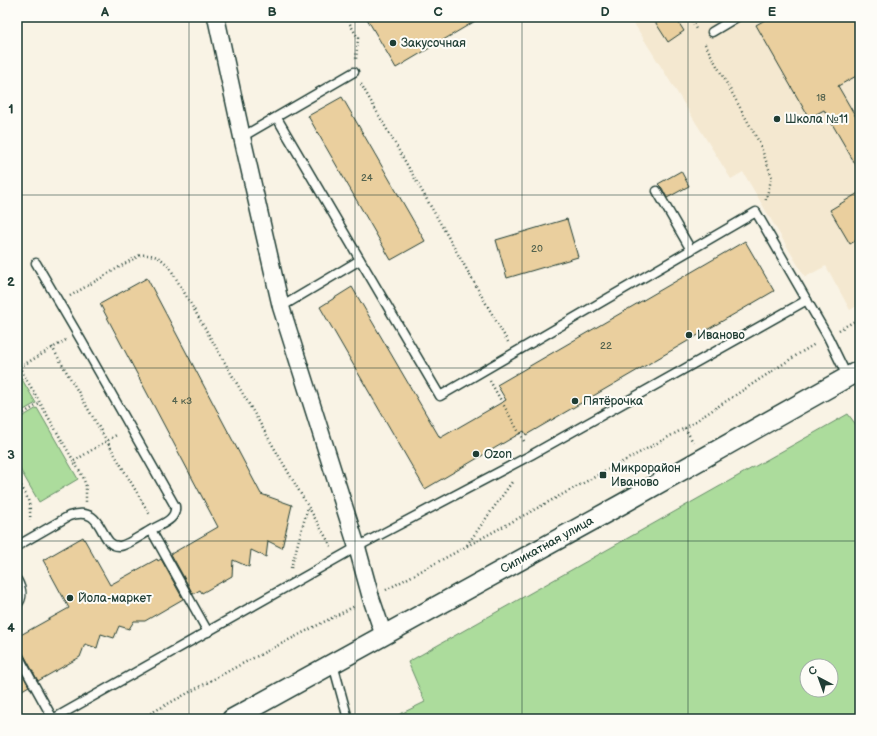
<svg xmlns="http://www.w3.org/2000/svg" width="877" height="736" font-family="'Balsamiq Sans',sans-serif">
	<style>
		.built { fill: #f4e8d0 }
		.green { fill: #acdc9c; stroke: #668c68; fill-rule: evenodd }
		.building { fill: #eacf9e; stroke: #1f3d34 }
		.lines { fill: none; stroke-linecap: round; stroke-linejoin: round }
		.service-casing { stroke: #1f3d34; stroke-width: 11 }
		.minor-casing { stroke: #1f3d34; stroke-width: 19 }
		.tertiary-casing { stroke: #1f3d34; stroke-width: 22 }
		.path { stroke: #1f3d34; stroke-width: 2.5; stroke-dasharray: 1 3; stroke-linecap: butt }
		.service { stroke: #fdfcf7; stroke-width: 8 }
		.minor { stroke: #fdfcf7; stroke-width: 16 }
		.tertiary { stroke: #fdfcf7; stroke-width: 19 }
		.grid { fill: none; stroke: #1f3d34; stroke-width: 1; stroke-opacity: 0.55 }
		.poi-dot { fill: #1f3d34; stroke: #fdfcf7; stroke-width: 1.5 }
		.labels { text-anchor: middle; dominant-baseline: central; stroke-width: 4; stroke-linejoin: round; paint-order: stroke }
		.number-label { font-size: 10px; fill: #52624e }
		.poi-label { font-size: 12px; fill: #1f3d34; stroke: #fdfcf7; text-anchor: start }
		.street-label { font-size: 12px; fill: #1f3d34; stroke: #fdfcf7 }
		.neatline { fill: none; stroke: #1f3d34; stroke-width: 1.5 }
		.grid-label { font-size: 13px; text-anchor: middle; font-weight: bold; fill: #1f3d34 }
	</style>
	<rect width="100%" height="100%" fill="#f9f3e5"/>
	<filter id="ink" filterUnits="userSpaceOnUse"><feTurbulence type="fractalNoise" baseFrequency=".025" numOctaves="2"/><feDisplacementMap in="SourceGraphic" scale="8" xChannelSelector="R" yChannelSelector="G"/><feConvolveMatrix kernelMatrix="1 2 1 2 8 2 1 2 1" color-interpolation-filters="sRGB"/></filter>
	<g filter="url(#ink)">
		<path class="built" d="M 630,17 L 860,17 L 860,304 L 850,310 L 826,266 L 805,277 L 743,172 L 731,179 Z"/>
		<g class="green">
			<path d="M 17,371 L 36,403 L 17,414 Z"/>
			<path d="M 37,408 L 78,479 L 39,502 L 17,464 L 17,420 Z"/>
			<path d="M 848,414 L 860,430 L 860,719 L 390,719 L 425,702 L 408,662 ZM 807,666 L 831,666 L 831,690 L 807,690 Z"/>
		</g>
		<g class="building">
			<path d="M 366,17 L 482,17 L 396,68 Z"/>
			<path d="M 652,17 L 675,17 L 684,31 L 668,42 Z"/>
			<path d="M 770,17 L 856,17 L 860,23 L 860,74 L 838,86 L 860,124 L 860,172 L 824,110 L 809,118 L 756,25 Z"/>
			<path d="M 342,97 L 425,241 L 391,260 L 308,116 Z"/>
			<path d="M 681,171 L 689,186 L 667,198 L 662,188 L 658,184 Z"/>
			<path d="M 860,192 L 860,238 L 850,244 L 830,210 Z"/>
			<path d="M 567,219 L 578,257 L 507,278 L 496,240 Z"/>
			<path d="M 745,241 L 774,291 L 526,435 L 524,431 L 425,489 L 320,307 L 352,287 L 440,438 L 506,400 L 497,385 Z"/>
			<path d="M 147,278 L 261,494 L 292,505 L 282,548 L 268,541 L 266,557 L 251,550 L 249,567 L 233,560 L 232,576 L 202,593 L 200,590 L 193,594 L 171,554 L 218,527 L 100,304 Z"/>
			<path d="M 83,537 L 110,585 L 157,559 L 158,561 L 161,559 L 183,599 L 145,621 L 134,621 L 129,629 L 119,626 L 114,638 L 101,634 L 97,648 L 85,644 L 80,657 L 38,681 L 22,651 L 19,649 L 17,649 L 17,637 L 69,608 L 43,560 Z"/>
			<path d="M 17,665 L 29,686 L 17,693 Z"/>
		</g>
		<g class="lines">
			<defs>
				<g id="service">
					<path d="M 712,32 L 737,17"/>
					<path d="M 277,118 L 440,396 L 756,212 L 828,337 L 847,376"/>
					<path d="M 242,137 L 354,72"/>
					<path d="M 657,191 L 691,250"/>
					<path d="M 36,263 L 81,340 L 175,506 C 177,520 161,524 151,530"/>
					<path d="M 281,307 L 360,260"/>
					<path d="M 17,546 L 69,516 C 106,503 98,548 120,546 C 128,545 143,534 151,530 L 208,632"/>
					<path d="M 17,580 C 22,589 24,597 17,605"/>
					<path d="M 17,654 L 53,719"/>
					<path d="M 333,664 L 348,719"/>
					<path d="M 53,719 L 357,547 L 531,455 L 807,300"/>
				</g>
				<path id="minor" d="M 216,17 L 242,137 L 281,307 L 357,547 L 371,598 L 384,636"/>
				<path id="tertiary" d="M 232,719 L 622,504 L 860,370"/>
			</defs>
			<use href="#service" class="service-casing"/>
			<use href="#minor" class="minor-casing"/>
			<use href="#tertiary" class="tertiary-casing"/>
			<g class="path">
				<path d="M 346,17 L 358,38 L 356,59"/>
				<path d="M 690,17 L 697,31"/>
				<path d="M 705,44 L 759,142 L 772,177 L 765,202"/>
				<path d="M 361,84 L 508,342"/>
				<path d="M 70,296 L 140,255 C 154,254 161,257 170,268 L 331,546"/>
				<path d="M 839,330 L 860,318"/>
				<path d="M 52,347 L 150,515"/>
				<path d="M 17,363 L 83,477 L 86,486 L 86,502"/>
				<path d="M 20,367 L 66,340"/>
				<path d="M 490,381 L 525,443"/>
				<path d="M 17,417 L 41,403"/>
				<path d="M 685,428 L 693,442"/>
				<path d="M 74,461 L 118,434"/>
				<path d="M 17,479 C 28,498 31,501 30,523"/>
				<path d="M 467,545 L 512,482"/>
				<path d="M 291,568 L 308,507"/>
				<path d="M 386,590 L 685,428 L 800,353 L 815,344"/>
				<path d="M 140,719 L 236,667 L 355,606"/>
			</g>
			<use href="#service" class="service"/>
			<use href="#minor" class="minor"/>
			<use href="#tertiary" class="tertiary"/>
		</g>
	</g>
	<path class="grid" d="M 189,17 L 189,719M 355,17 L 355,719M 522,17 L 522,719M 688,17 L 688,719M 17,195 L 860,195M 17,368 L 860,368M 17,541 L 860,541"/>
	<g class="poi-dot">
		<circle cx="393" cy="43" r="4"/>
		<circle cx="777" cy="119" r="4"/>
		<circle cx="689" cy="335" r="4"/>
		<circle cx="575" cy="401" r="4"/>
		<circle cx="476" cy="454" r="4"/>
		<rect x="599" y="471" width="8" height="8" rx="2"/>
		<circle cx="70" cy="598" r="4"/>
	</g>
	<g class="labels">
		<g class="number-label">
			<text x="821" y="98">18</text>
			<text x="367" y="178">24</text>
			<text x="537" y="249">20</text>
			<text x="606" y="346">22</text>
			<text x="182" y="401">4 к3</text>
		</g>
		<g class="poi-label">
			<text x="401" y="43">Закусочная</text>
			<text x="785" y="119">Школа №11</text>
			<text x="697" y="335">Иваново</text>
			<text x="583" y="401">Пятёрочка</text>
			<text x="484" y="454">Ozon</text>
			<text x="611" y="468">Микрорайон<tspan x="611" dy="14">Иваново</tspan></text>
			<text x="78" y="598">Йола-маркет</text>
		</g>
		<g class="street-label">
			<text transform="translate(547 545) rotate(-29)">Силикатная улица</text>
		</g>
	</g>
	<rect width="877" height="736" fill="none" stroke="#fdfcf7" stroke-width="44"/>
	<g transform="translate(819 678) rotate(319)"><circle r="19" fill="#fdfcf7" stroke="#a4b0a9"/>
	<path d="M0-3L7 15L0 10L-7 15Z" fill="#1f3d34"/>
	<text y="-6" font-size="11" font-weight="bold" text-anchor="middle" fill="#1f3d34">С</text>
	</g>
	<rect x="22" y="22" width="833" height="692" class="neatline"/>
	<g class="grid-label">
		<text x="105" y="16">A</text>
		<text x="272" y="16">B</text>
		<text x="438" y="16">C</text>
		<text x="605" y="16">D</text>
		<text x="772" y="16">E</text>
		<text x="11" y="113">1</text>
		<text x="11" y="286">2</text>
		<text x="11" y="459">3</text>
		<text x="11" y="632">4</text>
	</g>
</svg>
